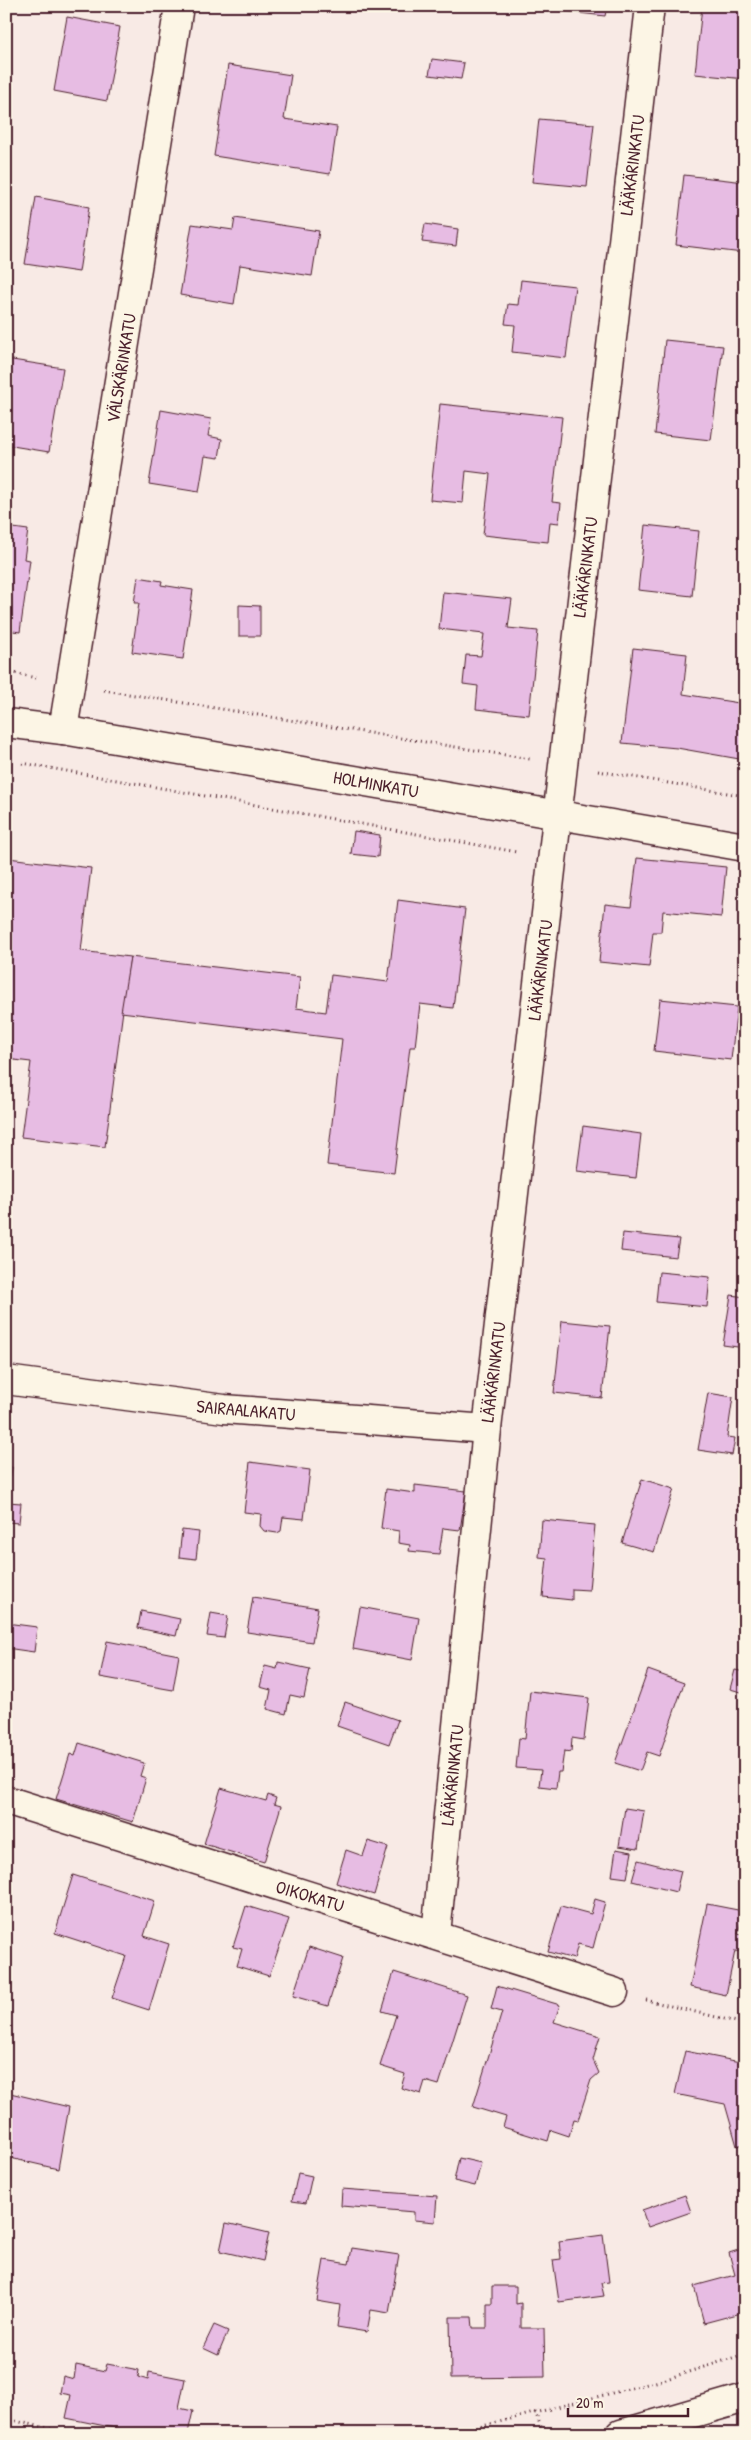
<svg xmlns="http://www.w3.org/2000/svg" width="751" height="2440" font-family="'Patrick Hand',sans-serif">
	<style>
		.building { fill: #e7bce3; stroke: #4a1f2b }
		.lines { fill: none; stroke-linecap: round; stroke-linejoin: round }
		.street-casing { stroke: #4a1f2b; stroke-width: 31 }
		.secondary-casing { stroke: #4a1f2b; stroke-width: 31 }
		.path { stroke: #4a1f2b; stroke-width: 3; stroke-dasharray: 1 4; stroke-linecap: butt }
		.street { stroke: #fcf5e5; stroke-width: 28 }
		.secondary { stroke: #fcf5e5; stroke-width: 28 }
		.labels { text-anchor: middle; dominant-baseline: central; stroke-width: 4; stroke-linejoin: round; paint-order: stroke }
		.street-label { font-size: 18px; fill: #4a1f2b; stroke: #fcf5e5 }
	</style>
	<rect width="100%" height="100%" fill="#f8eae5"/>
	<filter id="ink" filterUnits="userSpaceOnUse"><feTurbulence type="fractalNoise" baseFrequency=".02" numOctaves="2"/><feDisplacementMap in="SourceGraphic" scale="10" xChannelSelector="R" yChannelSelector="G"/><feConvolveMatrix kernelMatrix="1 2 1 2 8 2 1 2 1" color-interpolation-filters="sRGB"/></filter>
	<g filter="url(#ink)">
		<g class="building">
			<path d="M 552,6 L 607,6 L 605,16 L 552,10 Z"/>
			<path d="M 702,6 L 745,6 L 745,79 L 695,74 Z"/>
			<path d="M 67,17 L 120,27 L 107,101 L 54,91 Z"/>
			<path d="M 432,59 L 464,63 L 461,79 L 429,75 Z"/>
			<path d="M 228,65 L 291,75 L 284,119 L 337,127 L 330,174 L 214,156 Z"/>
			<path d="M 539,119 L 594,124 L 587,187 L 532,182 Z"/>
			<path d="M 684,175 L 745,182 L 743,253 L 676,245 Z"/>
			<path d="M 36,197 L 89,207 L 79,272 L 25,264 Z"/>
			<path d="M 235,218 L 319,231 L 312,276 L 240,265 L 234,304 L 180,295 L 192,224 L 233,230 Z"/>
			<path d="M 425,224 L 458,229 L 456,246 L 422,242 Z"/>
			<path d="M 521,280 L 575,286 L 566,358 L 512,352 L 515,325 L 505,324 L 508,304 L 518,305 Z"/>
			<path d="M 665,340 L 723,346 L 711,440 L 655,434 Z"/>
			<path d="M 6,359 L 63,368 L 49,452 L 6,445 Z"/>
			<path d="M 440,404 L 562,417 L 552,502 L 561,503 L 559,523 L 550,522 L 548,542 L 483,535 L 490,474 L 466,471 L 463,503 L 430,500 Z"/>
			<path d="M 161,410 L 211,419 L 208,436 L 222,439 L 219,458 L 205,456 L 199,492 L 149,484 Z"/>
			<path d="M 645,525 L 699,531 L 692,596 L 638,590 Z"/>
			<path d="M 6,527 L 28,530 L 24,559 L 30,560 L 20,632 L 6,630 Z"/>
			<path d="M 138,577 L 162,581 L 161,585 L 193,590 L 183,659 L 132,652 L 139,603 L 134,603 Z"/>
			<path d="M 443,592 L 512,599 L 508,628 L 538,631 L 529,715 L 476,709 L 478,686 L 463,684 L 466,655 L 481,656 L 484,634 L 439,629 Z"/>
			<path d="M 239,605 L 260,606 L 260,636 L 239,636 Z"/>
			<path d="M 633,648 L 687,654 L 683,694 L 745,704 L 745,760 L 677,748 L 622,743 Z"/>
			<path d="M 354,831 L 380,835 L 378,857 L 351,854 Z"/>
			<path d="M 8,858 L 91,868 L 81,951 L 130,957 L 105,1147 L 21,1137 L 31,1062 L 6,1059 Z"/>
			<path d="M 637,858 L 726,867 L 721,917 L 663,911 L 661,932 L 653,932 L 649,967 L 599,962 L 605,904 L 631,907 Z"/>
			<path d="M 398,900 L 465,909 L 453,1008 L 420,1004 L 415,1047 L 410,1047 L 394,1173 L 327,1165 L 342,1039 L 121,1012 L 130,957 L 300,977 L 296,1008 L 326,1012 L 331,975 L 388,982 Z"/>
			<path d="M 660,999 L 737,1007 L 731,1060 L 654,1051 Z"/>
			<path d="M 583,1126 L 641,1134 L 636,1178 L 577,1171 Z"/>
			<path d="M 623,1233 L 679,1239 L 676,1257 L 621,1251 Z"/>
			<path d="M 659,1272 L 710,1277 L 707,1307 L 656,1302 Z"/>
			<path d="M 731,1295 L 745,1297 L 745,1348 L 723,1345 Z"/>
			<path d="M 562,1321 L 610,1326 L 602,1398 L 554,1393 Z"/>
			<path d="M 708,1393 L 733,1397 L 727,1437 L 735,1438 L 732,1455 L 698,1450 Z"/>
			<path d="M 250,1462 L 310,1470 L 304,1519 L 283,1517 L 281,1531 L 277,1533 L 264,1531 L 260,1526 L 261,1514 L 244,1512 Z"/>
			<path d="M 6,1467 L 12,1467 L 8,1502 L 21,1503 L 19,1523 L 6,1522 Z"/>
			<path d="M 642,1479 L 674,1489 L 654,1552 L 622,1543 Z"/>
			<path d="M 415,1485 L 466,1491 L 460,1530 L 443,1528 L 439,1554 L 409,1551 L 410,1545 L 398,1543 L 399,1531 L 381,1528 L 386,1489 L 415,1493 Z"/>
			<path d="M 744,1489 L 745,1489 L 745,1512 L 738,1510 Z"/>
			<path d="M 542,1520 L 595,1525 L 589,1590 L 572,1589 L 572,1600 L 543,1597 L 547,1558 L 539,1557 Z"/>
			<path d="M 182,1530 L 199,1532 L 196,1559 L 179,1557 Z"/>
			<path d="M 253,1597 L 318,1608 L 312,1642 L 247,1632 Z"/>
			<path d="M 360,1607 L 419,1618 L 412,1660 L 353,1649 Z"/>
			<path d="M 141,1611 L 180,1619 L 176,1636 L 138,1628 Z"/>
			<path d="M 211,1613 L 228,1616 L 224,1638 L 207,1636 Z"/>
			<path d="M 6,1623 L 37,1627 L 34,1652 L 6,1648 Z"/>
			<path d="M 107,1641 L 179,1655 L 173,1690 L 100,1677 Z"/>
			<path d="M 278,1662 L 310,1669 L 304,1698 L 290,1695 L 286,1714 L 267,1709 L 271,1690 L 260,1687 L 265,1666 L 277,1669 Z"/>
			<path d="M 648,1670 L 684,1683 L 659,1756 L 647,1752 L 640,1771 L 615,1763 Z"/>
			<path d="M 735,1670 L 745,1672 L 745,1693 L 730,1689 Z"/>
			<path d="M 530,1691 L 589,1698 L 584,1740 L 572,1738 L 571,1752 L 564,1751 L 561,1772 L 558,1772 L 556,1788 L 539,1786 L 541,1770 L 516,1768 L 519,1738 L 525,1739 Z"/>
			<path d="M 345,1702 L 398,1720 L 389,1744 L 337,1726 Z"/>
			<path d="M 79,1743 L 144,1763 L 140,1776 L 146,1778 L 133,1822 L 56,1799 L 70,1754 L 75,1756 Z"/>
			<path d="M 221,1788 L 266,1801 L 268,1795 L 276,1798 L 274,1804 L 281,1806 L 264,1862 L 204,1844 Z"/>
			<path d="M 625,1808 L 644,1811 L 638,1849 L 619,1846 Z"/>
			<path d="M 368,1841 L 388,1847 L 374,1895 L 336,1883 L 346,1850 L 363,1856 Z"/>
			<path d="M 616,1849 L 632,1852 L 627,1878 L 612,1876 Z"/>
			<path d="M 638,1860 L 681,1871 L 676,1892 L 632,1881 Z"/>
			<path d="M 73,1875 L 155,1901 L 144,1936 L 169,1944 L 149,2010 L 112,1998 L 126,1956 L 55,1933 Z"/>
			<path d="M 595,1899 L 605,1902 L 593,1948 L 578,1944 L 574,1959 L 548,1952 L 561,1906 L 591,1914 Z"/>
			<path d="M 707,1904 L 743,1911 L 738,1934 L 745,1936 L 745,1952 L 735,1951 L 726,1995 L 690,1987 Z"/>
			<path d="M 246,1906 L 289,1919 L 269,1976 L 237,1966 L 242,1949 L 233,1947 Z"/>
			<path d="M 309,1947 L 343,1958 L 328,2006 L 293,1996 Z"/>
			<path d="M 394,1972 L 467,1995 L 439,2085 L 425,2081 L 421,2094 L 401,2088 L 405,2074 L 380,2066 L 396,2015 L 382,2011 Z"/>
			<path d="M 497,1986 L 560,2005 L 554,2022 L 600,2036 L 593,2060 L 599,2073 L 591,2080 L 578,2120 L 574,2119 L 569,2136 L 551,2130 L 548,2141 L 503,2127 L 506,2117 L 473,2107 L 502,2012 L 491,2009 Z"/>
			<path d="M 685,2051 L 745,2063 L 745,2143 L 737,2146 L 725,2104 L 675,2094 Z"/>
			<path d="M 6,2092 L 69,2107 L 58,2169 L 6,2157 Z"/>
			<path d="M 459,2158 L 481,2163 L 475,2186 L 454,2181 Z"/>
			<path d="M 298,2173 L 312,2176 L 306,2203 L 292,2201 Z"/>
			<path d="M 342,2189 L 437,2196 L 435,2222 L 414,2220 L 414,2212 L 341,2206 Z"/>
			<path d="M 685,2195 L 691,2212 L 648,2227 L 642,2210 Z"/>
			<path d="M 226,2223 L 269,2233 L 263,2261 L 220,2251 Z"/>
			<path d="M 603,2235 L 609,2282 L 601,2283 L 604,2296 L 559,2302 L 553,2260 L 561,2259 L 559,2241 Z"/>
			<path d="M 352,2248 L 399,2255 L 389,2313 L 371,2310 L 367,2332 L 337,2327 L 340,2305 L 317,2301 L 324,2260 L 349,2264 Z"/>
			<path d="M 745,2248 L 745,2312 L 704,2323 L 694,2286 L 735,2275 L 729,2253 Z"/>
			<path d="M 492,2286 L 516,2286 L 516,2304 L 521,2303 L 521,2328 L 544,2328 L 545,2377 L 451,2378 L 450,2317 L 472,2317 L 473,2328 L 487,2328 L 487,2304 L 492,2304 Z"/>
			<path d="M 214,2325 L 228,2331 L 218,2355 L 203,2348 Z"/>
			<path d="M 107,2364 L 139,2370 L 138,2377 L 148,2380 L 149,2372 L 185,2379 L 179,2408 L 193,2411 L 188,2433 L 175,2431 L 175,2434 L 144,2434 L 66,2418 L 71,2395 L 60,2393 L 63,2376 L 74,2379 L 76,2365 L 105,2371 Z"/>
		</g>
		<g class="lines">
			<defs>
				<g id="street">
					<path d="M 6,723 L 63,730 L 745,847"/>
					<path d="M 63,730 L 179,6"/>
					<path d="M 6,1380 L 224,1409 L 487,1429"/>
					<path d="M 6,1800 L 614,1992"/>
					<path d="M 436,1934 L 487,1429 L 650,6"/>
				</g>
				<path id="secondary" d="M 621,2434 L 745,2398"/>
			</defs>
			<use href="#street" class="street-casing"/>
			<use href="#secondary" class="secondary-casing"/>
			<g class="path">
				<path d="M 6,671 L 36,678"/>
				<path d="M 104,690 L 530,759"/>
				<path d="M 22,763 L 517,852"/>
				<path d="M 598,771 L 745,796"/>
				<path d="M 646,2000 L 745,2024"/>
				<path d="M 535,2412 L 544,2434"/>
				<path d="M 6,2419 L 75,2434"/>
				<path d="M 452,2434 L 663,2380 L 745,2354"/>
			</g>
			<use href="#street" class="street"/>
			<use href="#secondary" class="secondary"/>
		</g>
	</g>
	<g class="labels">
		<g class="street-label">
			<text transform="translate(632 165) rotate(-83)">LÄÄKÄRINKATU</text>
			<text transform="translate(121 368) rotate(-81)">VÄLSKÄRINKATU</text>
			<text transform="translate(585 567) rotate(-83)">LÄÄKÄRINKATU</text>
			<text transform="translate(376 784) rotate(10)">HOLMINKATU</text>
			<text transform="translate(540 970) rotate(-83)">LÄÄKÄRINKATU</text>
			<text transform="translate(493 1372) rotate(-83)">LÄÄKÄRINKATU</text>
			<text transform="translate(246 1410) rotate(5)">SAIRAALAKATU</text>
			<text transform="translate(452 1775) rotate(-84)">LÄÄKÄRINKATU</text>
			<text transform="translate(310 1896) rotate(17)">OIKOKATU</text>
		</g>
	</g>
	<rect width="751" height="2440" fill="none" stroke="#fcf5e5" stroke-width="25"/>
	<rect x="12" y="12" width="726" height="2415" fill="none" stroke="#4a1f2b" stroke-width="2" filter="url(#ink)"/>
	<path d="M568 2408v8h120v-8" fill="none" stroke="#4a1f2b" stroke-width="2.5"/>
	<text x="576" y="2408" font-size="15" fill="#4a1f2b" stroke="#fcf5e5" stroke-width="4" paint-order="stroke">20 m</text>
</svg>
